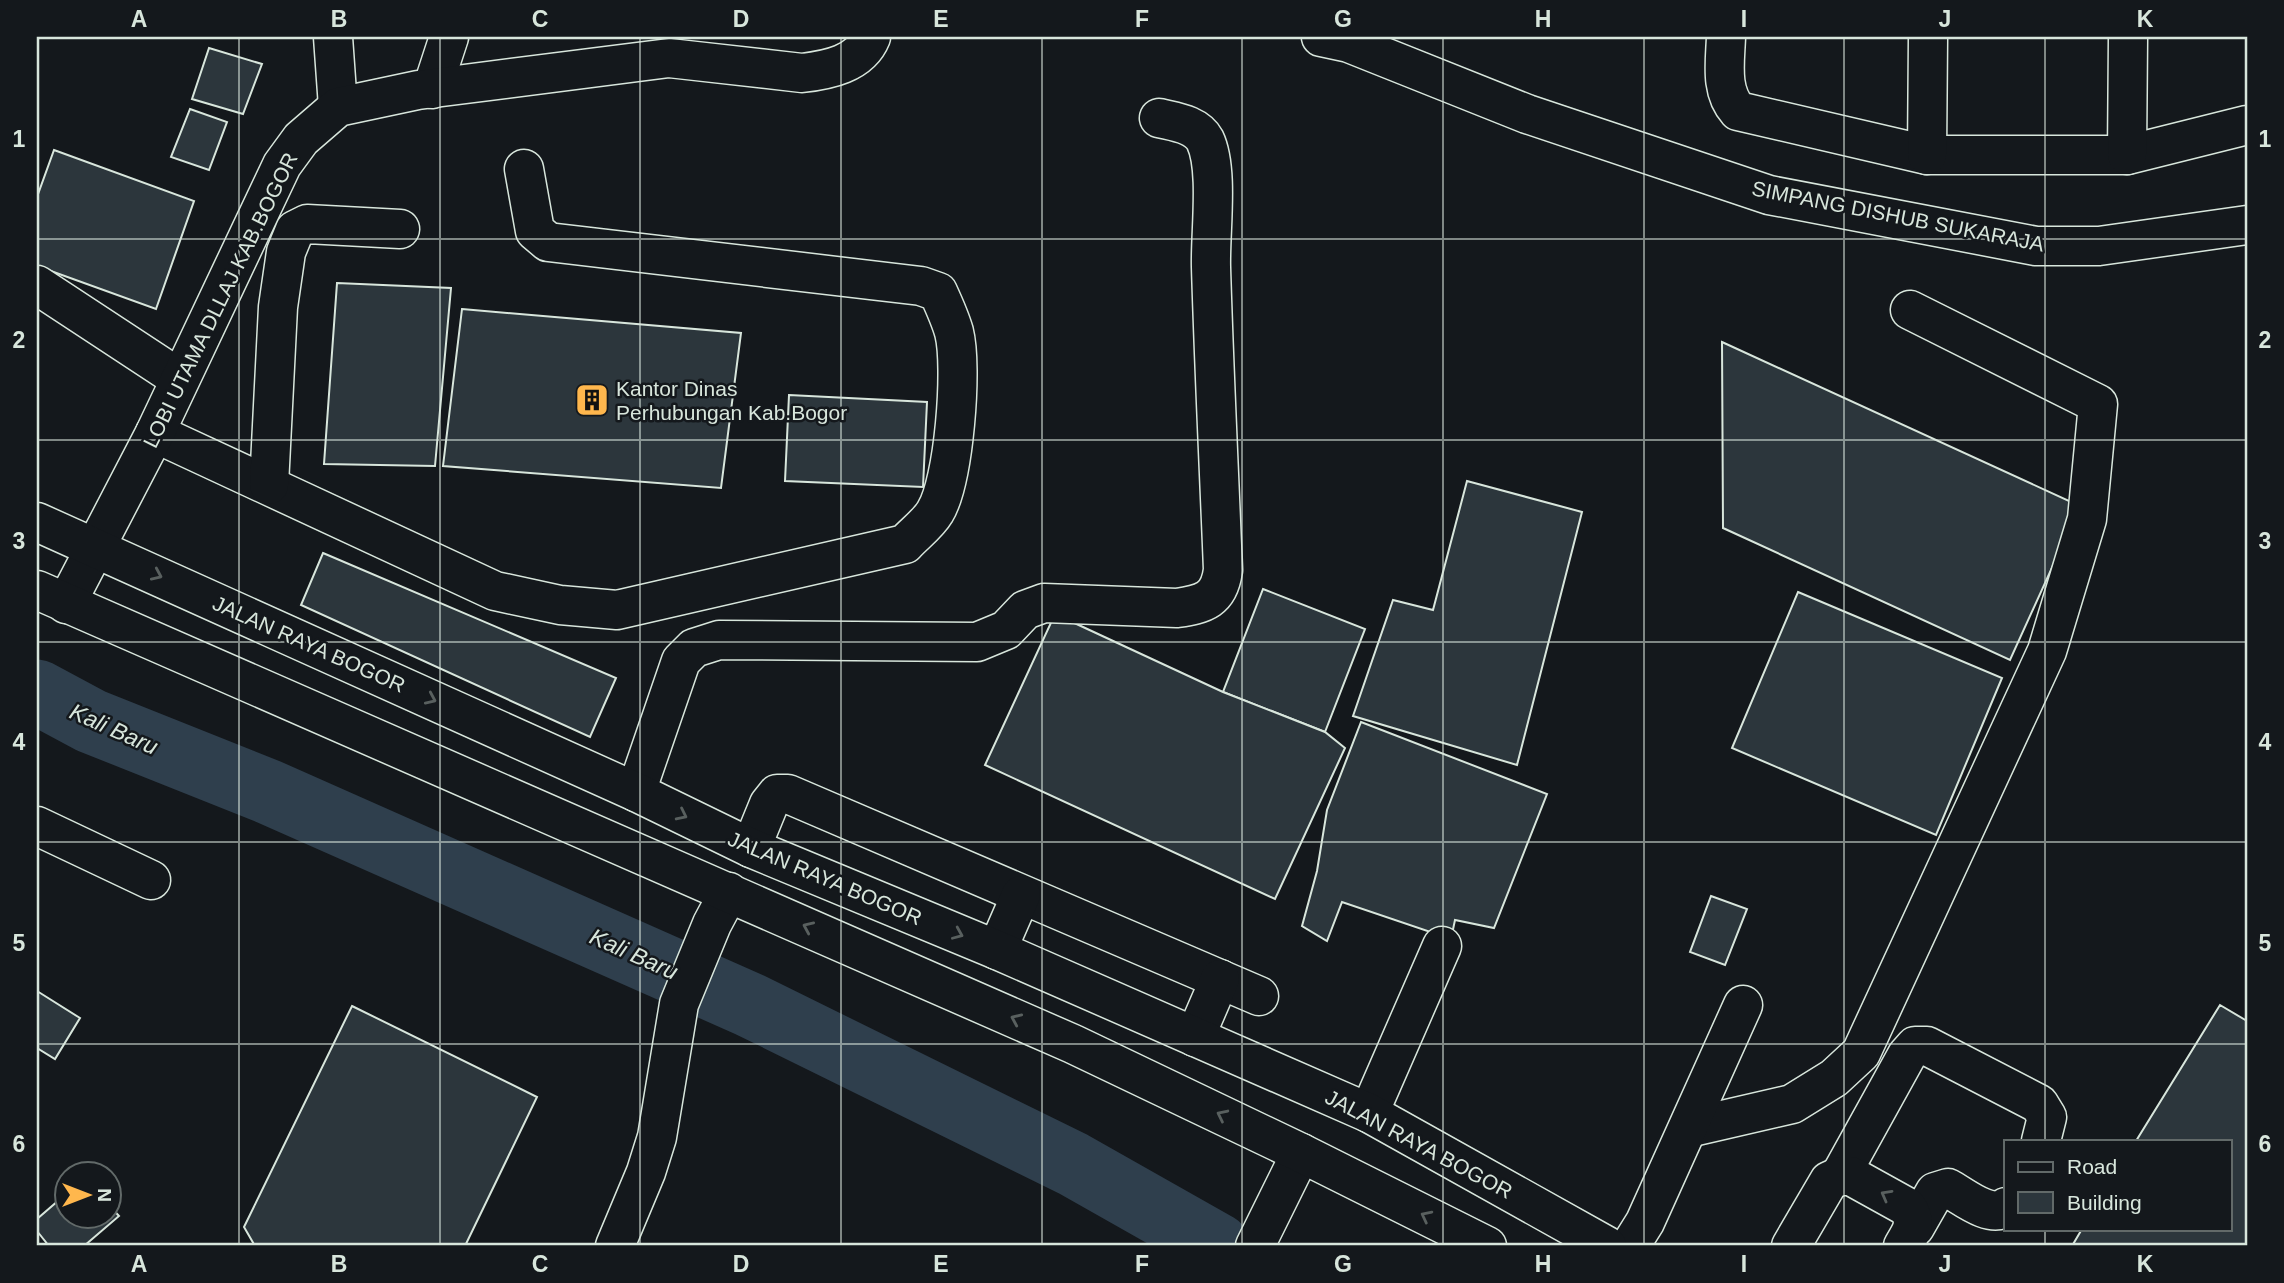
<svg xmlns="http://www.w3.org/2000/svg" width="2284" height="1283" font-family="Helvetica,sans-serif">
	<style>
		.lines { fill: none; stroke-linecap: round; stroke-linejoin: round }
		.river { stroke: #2f3f4d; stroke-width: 65 }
		.building { fill: #2c363c; stroke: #d8e6dc; stroke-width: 2 }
		.minor-casing { stroke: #d8e6dc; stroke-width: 41 }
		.highway-casing { stroke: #d8e6dc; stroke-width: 41 }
		.minor { stroke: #14181c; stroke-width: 38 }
		.highway { stroke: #14181c; stroke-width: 38 }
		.oneway { stroke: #59605f }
		.grid { fill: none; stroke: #d8e6dc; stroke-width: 2; stroke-opacity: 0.55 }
		.labels { text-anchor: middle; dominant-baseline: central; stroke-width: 5; stroke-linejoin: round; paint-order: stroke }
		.street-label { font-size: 21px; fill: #d8e6dc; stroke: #14181c }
		.poi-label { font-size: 21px; fill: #d8e6dc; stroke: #14181c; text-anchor: start }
		.water-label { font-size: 23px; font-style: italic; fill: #d8e6dc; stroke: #14181c }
		.neatline { fill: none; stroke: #d8e6dc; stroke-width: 2.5 }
		.grid-label { font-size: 23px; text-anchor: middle; font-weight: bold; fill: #d8e6dc }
	</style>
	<rect width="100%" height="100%" fill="#14181c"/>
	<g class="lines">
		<path class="river" d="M 37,692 L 91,721 L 269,792 L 750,1005 L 1073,1164 L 1218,1246"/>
	</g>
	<g class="building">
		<path d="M 209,48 L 262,64 L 243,114 L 192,99 Z"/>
		<path d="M 190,109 L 227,122 L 209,170 L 171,157 Z"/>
		<path d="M 54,150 L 194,201 L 156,309 L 37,266 L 37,197 Z"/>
		<path d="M 337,283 L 451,288 L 435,466 L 324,464 Z"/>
		<path d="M 462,309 L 741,333 L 721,488 L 443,466 Z"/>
		<path d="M 1722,342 L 2080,506 L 2010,660 L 1723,528 Z"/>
		<path d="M 789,395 L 927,402 L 923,487 L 785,481 Z"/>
		<path d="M 1467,481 L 1582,512 L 1517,765 L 1353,716 L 1393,600 L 1433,610 Z"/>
		<path d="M 323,553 L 616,678 L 590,737 L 301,605 Z"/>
		<path d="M 1263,589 L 1365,629 L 1325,732 L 1223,692 Z"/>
		<path d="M 1798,592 L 2002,678 L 1936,835 L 1732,748 Z"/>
		<path d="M 1055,614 L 1223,692 L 1325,732 L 1345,748 L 1275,899 L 985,765 Z"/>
		<path d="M 1361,722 L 1547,794 L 1494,928 L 1455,920 L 1451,939 L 1342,902 L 1327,941 L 1302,926 L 1317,871 L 1327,810 Z"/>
		<path d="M 1711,896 L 1747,909 L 1725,965 L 1690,952 Z"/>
		<path d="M 37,991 L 80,1018 L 55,1059 L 37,1048 Z"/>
		<path d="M 2220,1005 L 2247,1021 L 2247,1246 L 2072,1246 L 2082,1229 L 2230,1229 L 2230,1141 L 2136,1141 Z"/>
		<path d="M 352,1006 L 537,1097 L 465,1246 L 255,1246 L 244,1227 Z"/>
		<path d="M 66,1194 L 66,1216 L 108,1216 L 108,1204 L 119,1216 L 84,1246 L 49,1246 L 37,1231 L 37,1219 Z"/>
	</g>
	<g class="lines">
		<defs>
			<g id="minor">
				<path d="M 333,37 L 338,107"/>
				<path d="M 1321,37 L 1349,43 L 1527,114 L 1769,195 L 2036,246 L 2099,246 L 2247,225"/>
				<path d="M 1726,37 C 1725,63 1720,91 1738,111 L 1927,155 L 2127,155 L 2247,125"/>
				<path d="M 432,89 L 449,37"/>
				<path d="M 1927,155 L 1928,37"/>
				<path d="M 2127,155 L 2128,37"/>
				<path d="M 37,285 L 180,379"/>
				<path d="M 155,433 L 495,591 L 560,605 L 617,610 L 905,544 C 914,534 928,524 935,512 C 954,482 963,367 954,332 C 950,318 944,305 938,292 L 921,286 L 548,242 L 535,231 L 524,169"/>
				<path d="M 269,485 L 278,307 L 286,252 L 295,230 L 307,224 L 400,229"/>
				<path d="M 66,604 L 155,433 L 282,165 L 301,139 L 338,107 L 418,90 L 669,58 L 802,73 C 828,70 860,64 871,37"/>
				<path d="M 636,792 L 681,661 L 694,648 L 719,640 L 977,642 L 1006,630 L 1025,610 L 1044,603 L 1177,608 C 1204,604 1219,600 1223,570 C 1219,469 1214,368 1211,267 C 1210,233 1219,169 1205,140 C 1196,124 1175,122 1159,118"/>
				<path d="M 37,826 L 151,880"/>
				<path d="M 751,848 L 769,804 L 777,794 L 788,794 L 1259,996"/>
				<path d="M 997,950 L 1021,895"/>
				<path d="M 1195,1037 L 1220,979"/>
				<path d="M 1369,1113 L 1442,946"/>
				<path d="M 1688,1128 L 1792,1104 L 1834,1078 L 1861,1053 L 2047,651 L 2087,519 L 2098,404 L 1910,310"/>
				<path d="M 1840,1176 L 1907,1055 L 1915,1046 L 1927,1046 L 2039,1104 L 2047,1117 L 2041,1141"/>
				<path d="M 1915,1227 L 1935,1192 L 1948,1188 C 1963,1196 1990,1219 2006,1207"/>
				<path d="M 615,1246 L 646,1172 L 657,1137 L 679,1004 L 712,924 L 729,892"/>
				<path d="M 1255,1246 L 1301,1153"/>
				<path d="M 1630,1246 L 1645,1222 L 1743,1005"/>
				<path d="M 1791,1246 L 1829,1181 L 1840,1176 L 1851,1176 L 1907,1207 C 1918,1223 1912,1231 1903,1246"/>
			</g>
			<g id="highway">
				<path d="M 37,522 L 636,792 L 751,848 L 997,950 L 1369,1113 L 1607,1246"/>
				<path d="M 37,590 L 1073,1044 L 1301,1153 L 1487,1246"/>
			</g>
		</defs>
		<use href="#minor" class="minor-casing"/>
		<use href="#highway" class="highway-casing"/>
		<use href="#minor" class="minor"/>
		<use href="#highway" class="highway"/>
	</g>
	<defs><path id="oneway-chevron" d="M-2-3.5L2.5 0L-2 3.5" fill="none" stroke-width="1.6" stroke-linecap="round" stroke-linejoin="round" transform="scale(1.75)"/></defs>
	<g class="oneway">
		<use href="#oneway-chevron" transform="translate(157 575) rotate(24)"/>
		<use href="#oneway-chevron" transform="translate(431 699) rotate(24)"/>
		<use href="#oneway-chevron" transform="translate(682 815) rotate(26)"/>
		<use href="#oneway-chevron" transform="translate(808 927) rotate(-156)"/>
		<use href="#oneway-chevron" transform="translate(958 934) rotate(23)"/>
		<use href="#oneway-chevron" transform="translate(1016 1019) rotate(-156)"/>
		<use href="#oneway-chevron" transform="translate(1222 1115) rotate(-154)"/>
		<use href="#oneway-chevron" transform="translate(1886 1195) rotate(-151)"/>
		<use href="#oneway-chevron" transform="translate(1426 1216) rotate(-153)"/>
	</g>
	<path class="grid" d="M 239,37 L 239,1246M 440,37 L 440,1246M 640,37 L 640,1246M 841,37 L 841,1246M 1042,37 L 1042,1246M 1242,37 L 1242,1246M 1443,37 L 1443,1246M 1644,37 L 1644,1246M 1844,37 L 1844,1246M 2045,37 L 2045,1141M 37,239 L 2247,239M 37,440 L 2247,440M 37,642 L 2247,642M 37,842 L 2247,842M 37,1044 L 2247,1044M 2045,1229 L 2045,1246"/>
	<defs>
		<symbol id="building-square" viewBox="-11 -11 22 22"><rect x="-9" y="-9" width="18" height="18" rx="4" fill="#ffb74d" stroke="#14181c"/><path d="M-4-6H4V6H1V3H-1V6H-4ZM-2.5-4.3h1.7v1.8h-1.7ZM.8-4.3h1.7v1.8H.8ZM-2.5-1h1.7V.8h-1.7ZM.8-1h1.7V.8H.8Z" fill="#111"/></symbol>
	</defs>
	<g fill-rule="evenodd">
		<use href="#building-square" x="573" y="381" width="38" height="38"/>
	</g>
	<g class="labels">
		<g class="street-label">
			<text transform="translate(1898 216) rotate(11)">SIMPANG DISHUB SUKARAJA</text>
			<text transform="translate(220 300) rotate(-64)">LOBI UTAMA DLLAJ KAB.BOGOR</text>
			<text transform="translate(309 644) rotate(24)">JALAN RAYA BOGOR</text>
			<text transform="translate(825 878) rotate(23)">JALAN RAYA BOGOR</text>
			<text transform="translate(1419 1144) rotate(28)">JALAN RAYA BOGOR</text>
		</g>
		<g class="poi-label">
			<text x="616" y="388">Kantor Dinas<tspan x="616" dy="24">Perhubungan Kab.Bogor</tspan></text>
		</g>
		<g class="water-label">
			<text transform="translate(114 729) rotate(24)">Kali Baru</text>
			<text transform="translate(634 954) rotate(24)">Kali Baru</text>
		</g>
	</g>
	<rect width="2284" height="1283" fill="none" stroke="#14181c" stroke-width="77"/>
	<rect x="2004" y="1140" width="228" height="91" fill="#14181c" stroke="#626a69" stroke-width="2"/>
	<rect x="2018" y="1162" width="35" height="10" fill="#14181c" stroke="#626a69" stroke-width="2"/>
	<text x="2067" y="1174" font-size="21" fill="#d8e6dc">Road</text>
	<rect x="2018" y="1192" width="35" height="21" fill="#2c363c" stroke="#626a69" stroke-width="2"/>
	<text x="2067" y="1210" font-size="21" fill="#d8e6dc">Building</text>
	<g transform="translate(88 1195) rotate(90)"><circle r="33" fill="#14181c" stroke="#626a69" stroke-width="2"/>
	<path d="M0-5L12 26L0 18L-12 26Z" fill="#ffb74d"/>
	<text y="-10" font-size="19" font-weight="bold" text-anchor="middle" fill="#d8e6dc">N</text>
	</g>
	<rect x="38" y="38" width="2208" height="1206" class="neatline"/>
	<g class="grid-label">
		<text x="139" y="27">A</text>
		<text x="339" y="27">B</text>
		<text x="540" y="27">C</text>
		<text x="741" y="27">D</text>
		<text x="941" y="27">E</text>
		<text x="1142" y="27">F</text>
		<text x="1343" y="27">G</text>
		<text x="1543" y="27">H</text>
		<text x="1744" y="27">I</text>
		<text x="1945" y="27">J</text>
		<text x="2145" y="27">K</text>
		<text x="19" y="147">1</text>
		<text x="2265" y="147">1</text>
		<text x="19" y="348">2</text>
		<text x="2265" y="348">2</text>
		<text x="19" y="549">3</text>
		<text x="2265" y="549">3</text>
		<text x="19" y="750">4</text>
		<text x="2265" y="750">4</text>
		<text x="19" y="951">5</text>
		<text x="2265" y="951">5</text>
		<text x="19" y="1152">6</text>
		<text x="2265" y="1152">6</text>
		<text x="139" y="1272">A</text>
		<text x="339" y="1272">B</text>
		<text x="540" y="1272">C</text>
		<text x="741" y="1272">D</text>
		<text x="941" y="1272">E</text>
		<text x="1142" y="1272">F</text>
		<text x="1343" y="1272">G</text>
		<text x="1543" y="1272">H</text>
		<text x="1744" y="1272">I</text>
		<text x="1945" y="1272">J</text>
		<text x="2145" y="1272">K</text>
	</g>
</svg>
